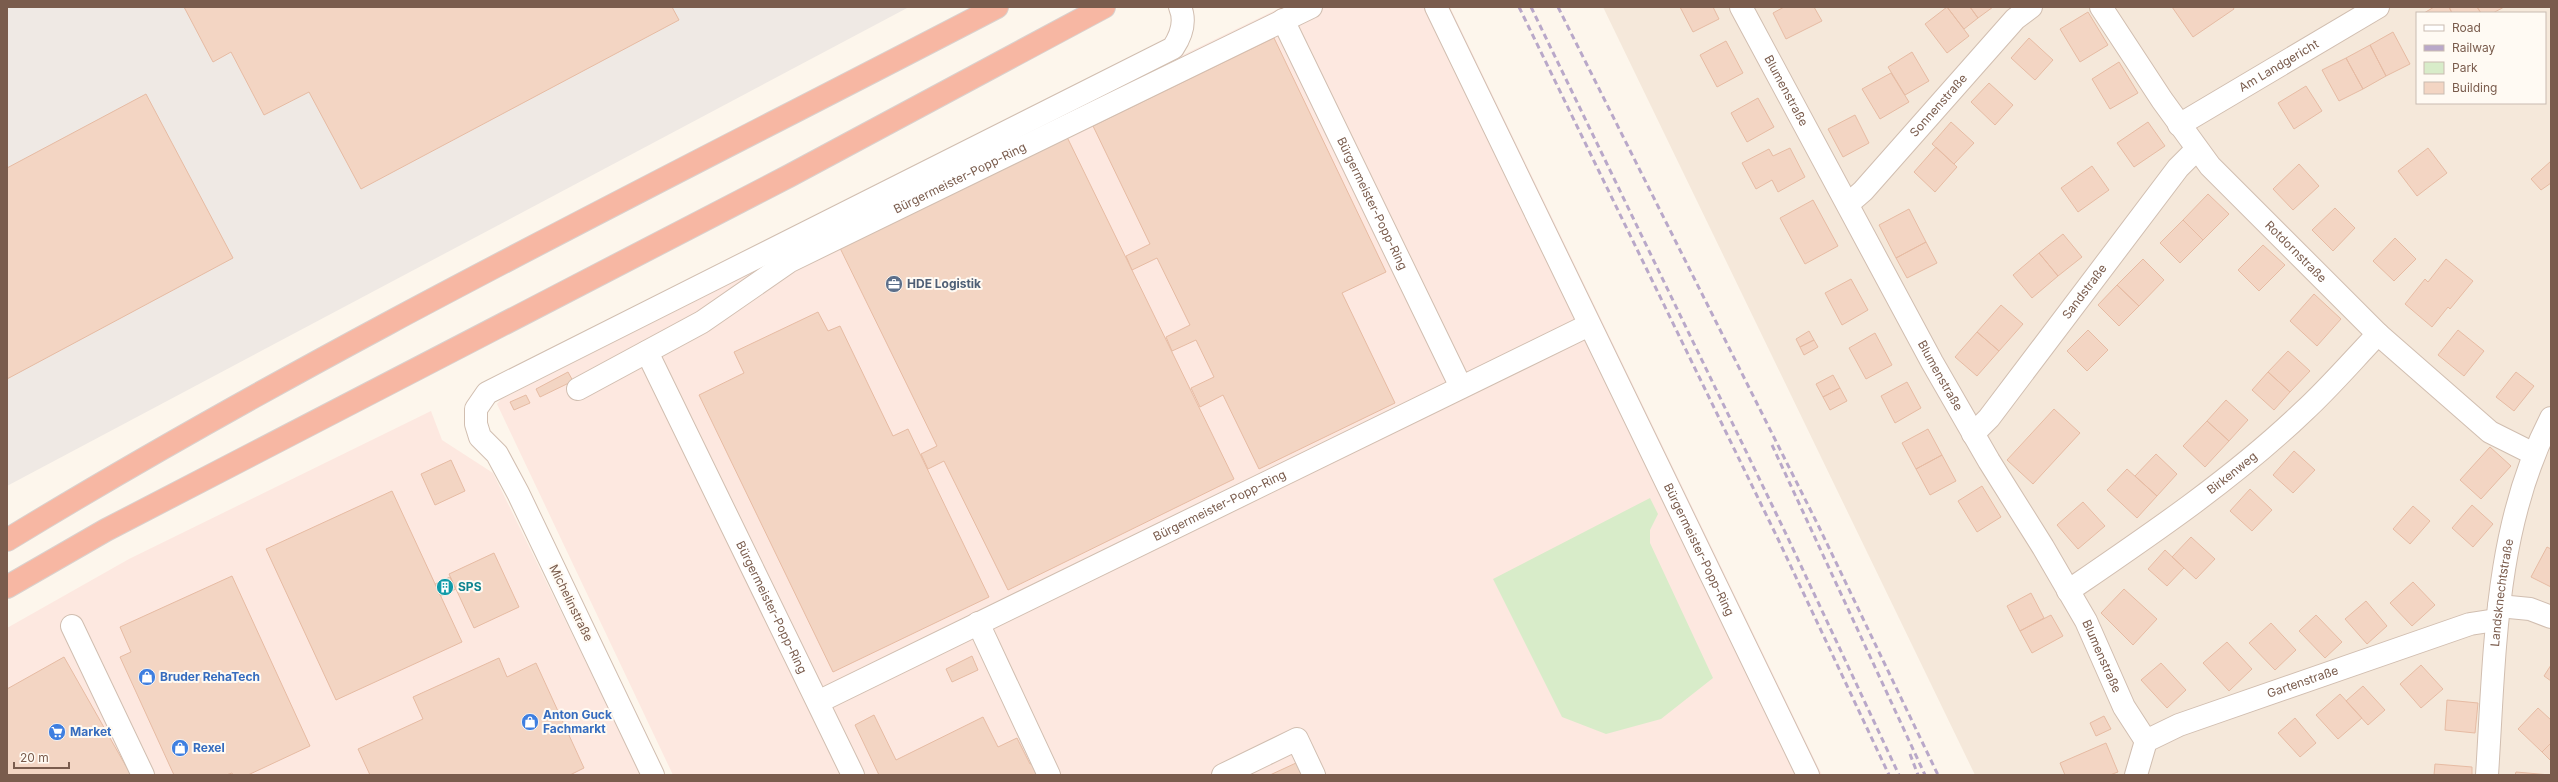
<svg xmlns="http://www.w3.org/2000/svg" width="2558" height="782" font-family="Inter,sans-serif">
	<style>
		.residential { fill: #f5e8da; fill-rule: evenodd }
		.commercial { fill: #fde8e0 }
		.industrial { fill: #efe9e4 }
		.green { fill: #d8ecc9 }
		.building { fill: #f3d5c3; stroke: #e6bba3 }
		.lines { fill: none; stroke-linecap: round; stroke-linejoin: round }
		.minor-casing { stroke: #d1beb0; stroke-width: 24 }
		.highway-casing { stroke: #dad1cd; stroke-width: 24 }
		.minor { stroke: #fff; stroke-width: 22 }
		.highway { stroke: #f7b7a3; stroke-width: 22 }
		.rail { stroke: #b9a8c9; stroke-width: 3; stroke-dasharray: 6 4; stroke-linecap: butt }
		.labels { text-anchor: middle; stroke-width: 4; stroke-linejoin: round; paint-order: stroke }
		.street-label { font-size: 12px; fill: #7a5c4d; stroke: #fffaf3 }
		.service-label { font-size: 12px; font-weight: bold; fill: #4e5e75; stroke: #fffaf3; text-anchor: start }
		.culture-label { font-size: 12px; font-weight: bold; fill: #0d838f; stroke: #fffaf3; text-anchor: start }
		.shop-label { font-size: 12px; font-weight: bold; fill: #366cbe; stroke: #fffaf3; text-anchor: start }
	</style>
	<rect width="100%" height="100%" fill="#fdf6ec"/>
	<path class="residential" d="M1603 7H2551V775H1975ZM2417 13H2545V103H2417Z"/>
	<path class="commercial" d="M1282 7H1450L1822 775H673L497 404 501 399 608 345 784 248Z
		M431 411 442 440 493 473 641 775H7V628L129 559Z"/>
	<path class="industrial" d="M7 7H909L7 486Z"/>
	<path class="green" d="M1650 498 1658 514 1650 530V543L1713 678 1661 719 1606 734 1562 717 1493 579Z"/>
	<path class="building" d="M184 7H672L679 20 361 189 309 92 264 115 231 52 213 62Z
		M1680 7H1713L1719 19 1693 32Z
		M1784 7H1814L1822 21 1786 39 1773 13Z
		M1947 7 1969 36 1947 53 1925 24Z
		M1947 7H1970L1978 18 1964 29Z
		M1970 7H1993L1978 18Z
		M2172 7H2233L2234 9 2193 37Z
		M2434 7H2449L2452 13H2424Z
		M2449 7H2477L2481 13H2452Z
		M2477 7H2504L2493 13H2481Z
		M2088 12 2108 45 2080 62 2060 29Z
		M2393 32 2410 64 2386 76 2370 45Z
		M1274 38 1386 272 1342 293 1395 403 1259 469 1223 395 1200 407 1191 388 1214 377 1196 340 1172 351 1166 337 1190 325 1157 258 1132 270 1126 256 1150 244 1093 126Z
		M2029 38 2053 60 2035 80 2011 58Z
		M1726 41 1743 73 1717 87 1700 55Z
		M2370 45 2386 76 2363 89 2346 58Z
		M1912 52 1929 81 1905 95 1888 67Z
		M2346 58 2363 89 2339 101 2322 70Z
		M2119 62 2138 93 2110 109 2092 79Z
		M1891 73 1909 102 1880 119 1862 89Z
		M1989 83 2013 105 1995 125 1971 102Z
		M2306 86 2322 111 2294 129 2278 103Z
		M146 94 233 258 7 379V168Z
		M1758 98 1774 127 1747 142 1731 113Z
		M1855 115 1869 143 1843 157 1828 129Z
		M1951 122 1974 143 1954 164 1932 144Z
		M2148 122 2165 146 2134 167 2117 143Z
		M1067 137 1234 479 1008 590 944 461 928 469 921 454 937 446 840 248Z
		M1936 147 1957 167 1935 192 1914 172Z
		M1790 148 1805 177 1778 192 1772 180 1756 189 1742 163 1769 149 1773 156Z
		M2428 148 2447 173 2417 196 2398 171Z
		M2551 161V183L2541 190 2531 179Z
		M2299 164 2319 186 2293 210 2273 189Z
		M2092 166 2109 190 2078 212 2061 188Z
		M2208 194 2229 214 2203 240 2183 220Z
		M1813 200 1838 246 1805 264 1780 218Z
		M2335 208 2355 228 2333 251 2312 230Z
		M1909 209 1926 242 1896 258 1879 225Z
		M2183 220 2203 240 2180 263 2160 243Z
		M2063 234 2082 257 2058 276 2039 253Z
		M2395 238 2416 259 2394 281 2373 261Z
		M1926 242 1937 263 1907 278 1896 258Z
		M2263 245 2285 265 2259 291 2238 270Z
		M2039 253 2058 276 2032 298 2013 275Z
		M2143 259 2164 280 2139 306 2117 285Z
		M2446 259 2473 281 2450 309 2448 307 2432 327 2405 304 2425 279 2428 282Z
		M1851 279 1868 310 1842 325 1825 293Z
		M2117 285 2139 306 2119 326 2098 305Z
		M2314 294 2341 319 2317 346 2290 321Z
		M2001 305 2023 324 1999 351 1977 332Z
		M818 312 828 331 840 326 893 436 908 429 989 597 833 672 699 395 744 373 734 352Z
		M2088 330 2108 350 2087 371 2067 351Z
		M2458 330 2484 351 2464 376 2438 355Z
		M1809 331 1814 340 1800 347 1796 339Z
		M1977 332 1999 351 1977 376 1955 357Z
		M1875 333 1892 365 1866 379 1849 348Z
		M1814 340 1818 347 1804 355 1800 347Z
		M2288 351 2310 371 2290 392 2268 372Z
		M568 372 573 381 540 397 536 389Z
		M2268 372 2290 392 2274 410 2252 390Z
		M2516 372 2534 386 2514 411 2496 397Z
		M1833 375 1840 388 1823 397 1816 384Z
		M1907 382 1921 408 1895 423 1881 396Z
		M1840 388 1847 401 1830 410 1823 397Z
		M526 395 530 403 514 410 510 402Z
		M2226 400 2248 420 2229 441 2207 421Z
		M2054 409 2080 433 2033 484 2007 460Z
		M2207 421 2229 441 2205 467 2183 446Z
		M1928 429 1942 455 1916 469 1902 443Z
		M2490 447 2511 466 2481 499 2460 480Z
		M2294 451 2315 470 2293 493 2273 475Z
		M2156 454 2177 474 2157 496 2135 476Z
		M1942 455 1956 481 1930 495 1916 469Z
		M451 460 465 491 435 505 421 474Z
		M2127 469 2157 496 2137 518 2107 490Z
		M1982 486 2001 517 1977 532 1958 501Z
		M2250 489 2272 510 2252 531 2230 511Z
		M392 491 462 642 336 700 266 549Z
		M2083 502 2105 526 2078 549 2057 525Z
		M2472 505 2493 524 2473 547 2452 528Z
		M2413 506 2430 521 2410 544 2393 529Z
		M2191 537 2215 559 2196 579 2172 557Z
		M2547 547 2551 549V587L2531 577Z
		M2165 550 2184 568 2167 586 2148 569Z
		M494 553 519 607 474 628 449 574Z
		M232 576 310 746 248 775H233L232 773 226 775H174L120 657 131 652 120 627Z
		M450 577 456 589 441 596 435 584Z
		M2413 582 2435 605 2412 626 2390 603Z
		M2124 589 2157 619 2133 645 2101 613Z
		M2031 593 2044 618 2020 631 2007 606Z
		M2366 601 2387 626 2367 644 2345 619Z
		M2051 615 2063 636 2032 653 2020 631Z
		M2316 615 2342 642 2325 658 2299 631Z
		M2271 623 2296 650 2275 670 2249 643Z
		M2227 642 2252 669 2229 691 2203 663Z
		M972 656 978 670 952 682 946 669Z
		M64 657 131 775H7V689Z
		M499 658 507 677 536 663 584 768 570 775H370L358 749 423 719 413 697Z
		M2161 663 2186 690 2167 708 2141 680Z
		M2421 665 2443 689 2421 708 2400 684Z
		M2551 665V681L2544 676Z
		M2363 686 2385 710 2368 725 2346 701Z
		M2340 694 2362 718 2338 739 2316 715Z
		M2447 700 2478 703 2475 733 2445 730Z
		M2538 708 2551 720V743L2542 752 2518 729Z
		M874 715 896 760 983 717 998 747 1017 738 1030 764 1035 762 1042 775H879L855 725Z
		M2104 716 2111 729 2096 736 2090 723Z
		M2295 718 2316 743 2300 757 2278 733Z
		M2106 743 2118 772 2110 775H2065L2060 763Z
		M2551 743V761L2542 752Z
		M1296 763 1302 775H1270Z
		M2435 764 2472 767V775H2434Z
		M2516 772 2550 775H2515Z"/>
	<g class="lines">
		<defs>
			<g id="minor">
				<path id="s1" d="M1436 7 1808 775"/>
				<path id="s2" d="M1741 7 1932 362 1989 461 2043 547 2086 621 2124 707 2146 741"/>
				<path id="s3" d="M2101 7 2162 100 2210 166 2378 334 2490 432 2534 454"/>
				<path id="s4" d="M1283 20 1461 387"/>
				<path id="s5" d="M2179 125 2378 7"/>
				<path id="s6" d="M1848 204 1863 191 2015 19 2031 7"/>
				<path id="s7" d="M647 352 853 775"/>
				<path id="s8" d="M578 389 702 322 790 261 1311 7"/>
				<path id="s9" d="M1973 434 1989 418 2178 168 2196 150"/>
				<path id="s10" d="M2068 591C2150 535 2233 479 2304 411 2330 387 2353 360 2378 334"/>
				<path d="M2499 606 2530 609 2551 617"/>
				<path d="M978 623 1049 775"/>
				<path d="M72 626 143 775"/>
				<path id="s11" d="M818 702 1589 325"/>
				<path d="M653 775 518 493 497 454 480 437 476 424V409L487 393 1173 48C1181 36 1186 21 1180 7"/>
				<path d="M1223 775 1297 739 1314 775"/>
				<path id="s12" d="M2136 775 2146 741 2179 725 2470 624 2496 620"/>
				<path id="s13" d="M2487 775C2495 654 2494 528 2551 418"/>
			</g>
			<path id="highway" d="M7 540C327 345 665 180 997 7
				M7 587 106 530 789 176 1104 7"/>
		</defs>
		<use href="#minor" class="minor-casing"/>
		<use href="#highway" class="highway-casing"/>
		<use href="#minor" class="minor"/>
		<use href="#highway" class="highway"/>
		<path class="rail" d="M1519 7 1778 539 1889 775
			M1531 7 1787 536 1899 775
			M1558 7 1819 527 1938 775
			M1772 445 1925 775
			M1910 754 1918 775"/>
	</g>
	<defs>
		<symbol id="office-disc" viewBox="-11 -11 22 22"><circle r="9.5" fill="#5c6f8a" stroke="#fffaf3"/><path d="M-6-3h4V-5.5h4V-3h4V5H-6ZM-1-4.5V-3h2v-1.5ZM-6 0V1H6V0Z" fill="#fff"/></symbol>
		<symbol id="building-disc" viewBox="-11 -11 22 22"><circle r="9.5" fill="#0f9aa8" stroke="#fffaf3"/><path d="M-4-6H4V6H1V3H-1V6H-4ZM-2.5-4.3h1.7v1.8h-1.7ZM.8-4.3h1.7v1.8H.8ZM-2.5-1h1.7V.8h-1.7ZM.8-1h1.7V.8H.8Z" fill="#fff"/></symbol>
		<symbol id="shop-disc" viewBox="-11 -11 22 22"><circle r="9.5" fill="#3f7fe0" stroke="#fffaf3"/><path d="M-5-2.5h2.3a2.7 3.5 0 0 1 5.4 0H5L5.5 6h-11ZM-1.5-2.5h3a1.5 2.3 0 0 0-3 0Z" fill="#fff"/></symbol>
		<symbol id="supermarket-disc" viewBox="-11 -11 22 22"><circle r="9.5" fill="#3f7fe0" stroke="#fffaf3"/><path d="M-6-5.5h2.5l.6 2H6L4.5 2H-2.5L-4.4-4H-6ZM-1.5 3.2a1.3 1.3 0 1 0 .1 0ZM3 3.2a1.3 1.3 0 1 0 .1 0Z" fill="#fff"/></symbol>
	</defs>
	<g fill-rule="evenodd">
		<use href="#office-disc" x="884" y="274" width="20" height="20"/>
		<use href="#building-disc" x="435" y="577" width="20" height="20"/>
		<use href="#shop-disc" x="137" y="667" width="20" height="20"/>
		<use href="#shop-disc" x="520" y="712" width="20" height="20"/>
		<use href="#supermarket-disc" x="47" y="722" width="20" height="20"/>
		<use href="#shop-disc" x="170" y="738" width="20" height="20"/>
	</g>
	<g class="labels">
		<g class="street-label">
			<text dy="4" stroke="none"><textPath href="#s5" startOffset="116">Am Landgericht</textPath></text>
			<text dy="4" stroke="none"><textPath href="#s2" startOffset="95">Blumenstraße</textPath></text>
			<text dy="4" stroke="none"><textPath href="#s6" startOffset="134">Sonnenstraße</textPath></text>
			<text dy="4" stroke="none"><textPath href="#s8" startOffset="437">Bürgermeister-Popp-Ring</textPath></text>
			<text dy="4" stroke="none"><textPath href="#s4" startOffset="204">Bürgermeister-Popp-Ring</textPath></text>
			<text dy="4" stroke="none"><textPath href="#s3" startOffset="314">Rotdornstraße</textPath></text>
			<text dy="4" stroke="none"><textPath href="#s9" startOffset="181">Sandstraße</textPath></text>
			<text dy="4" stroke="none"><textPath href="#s2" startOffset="419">Blumenstraße</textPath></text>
			<text dy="4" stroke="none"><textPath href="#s10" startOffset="202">Birkenweg</textPath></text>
			<text dy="4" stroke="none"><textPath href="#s11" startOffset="447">Bürgermeister-Popp-Ring</textPath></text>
			<text dy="4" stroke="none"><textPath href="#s1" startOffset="603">Bürgermeister-Popp-Ring</textPath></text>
			<text dy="4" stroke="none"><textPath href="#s13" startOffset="183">Landsknechtstraße</textPath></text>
			<text transform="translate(571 603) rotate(64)" y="4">Michelinstraße</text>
			<text dy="4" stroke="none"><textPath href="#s7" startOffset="284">Bürgermeister-Popp-Ring</textPath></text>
			<text dy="4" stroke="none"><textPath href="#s2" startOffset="743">Blumenstraße</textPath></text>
			<text dy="4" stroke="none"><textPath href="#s12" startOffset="203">Gartenstraße</textPath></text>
		</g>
		<g class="service-label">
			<text x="907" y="288">HDE Logistik</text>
		</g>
		<g class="culture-label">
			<text x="458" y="591">SPS</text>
		</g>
		<g class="shop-label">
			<text x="160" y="681">Bruder RehaTech</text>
			<text x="543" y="719">Anton Guck<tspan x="543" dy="14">Fachmarkt</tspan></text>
			<text x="70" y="736">Market</text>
			<text x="193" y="752">Rexel</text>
		</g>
	</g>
	<rect width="2558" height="782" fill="none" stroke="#7a5c4d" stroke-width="16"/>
	<rect x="2416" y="12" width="130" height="92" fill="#fffaf3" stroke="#cabbb1"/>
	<rect x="2424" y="25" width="20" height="6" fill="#ffffff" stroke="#cabbb1"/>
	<text x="2452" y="32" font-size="12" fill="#7a5c4d">Road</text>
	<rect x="2424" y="45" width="20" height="6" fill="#b9a8c9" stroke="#cabbb1"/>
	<text x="2452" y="52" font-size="12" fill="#7a5c4d">Railway</text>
	<rect x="2424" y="62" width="20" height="12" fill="#d8ecc9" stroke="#cabbb1"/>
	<text x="2452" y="72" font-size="12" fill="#7a5c4d">Park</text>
	<rect x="2424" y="82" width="20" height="12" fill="#f3d5c3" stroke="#cabbb1"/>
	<text x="2452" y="92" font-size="12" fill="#7a5c4d">Building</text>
	<path d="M14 762v6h55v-6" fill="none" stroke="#7a5c4d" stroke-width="2"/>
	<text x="20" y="762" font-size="12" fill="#7a5c4d" stroke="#fffaf3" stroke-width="3" paint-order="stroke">20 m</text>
</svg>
